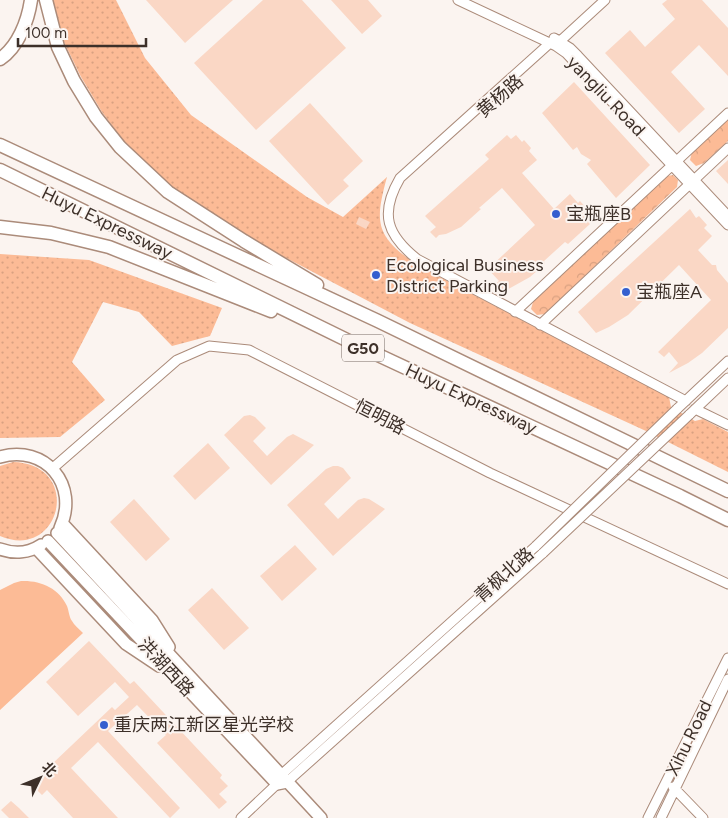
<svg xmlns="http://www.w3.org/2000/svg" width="728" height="818" font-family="Figtree,'Noto Sans SC',sans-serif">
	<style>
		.grass { fill: url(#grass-dots) }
		.forest { fill: url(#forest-crowns) }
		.garden { fill: #fcbb96 }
		.building { fill: #fad7c5 }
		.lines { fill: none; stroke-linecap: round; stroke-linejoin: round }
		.minor-casing { stroke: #ab8b7a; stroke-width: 11 }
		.major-casing { stroke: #ab8b7a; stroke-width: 14 }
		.highway-casing { stroke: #ab8b7a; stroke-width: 15 }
		.minor { stroke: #fff; stroke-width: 9 }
		.major { stroke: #fff; stroke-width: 11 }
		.highway { stroke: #fff; stroke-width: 12 }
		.minor-bridge-casing { stroke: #ab8b7a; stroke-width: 11; stroke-linecap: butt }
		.minor-bridge { stroke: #fff; stroke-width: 9 }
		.poi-dot { fill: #345fcf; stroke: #fbf4f0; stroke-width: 2 }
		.labels { text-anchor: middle; stroke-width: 4; stroke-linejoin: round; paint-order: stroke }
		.shield { fill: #fbf4f0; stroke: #766b65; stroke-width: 1 }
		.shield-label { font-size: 16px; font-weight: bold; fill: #3d3029 }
		.street-label { font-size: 18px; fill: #3d3029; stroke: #fbf4f0 }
		.poi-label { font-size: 18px; fill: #3d3029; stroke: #fbf4f0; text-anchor: start }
	</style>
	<defs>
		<pattern id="grass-dots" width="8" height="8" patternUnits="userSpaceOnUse" patternTransform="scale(1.25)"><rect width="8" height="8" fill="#fcbb96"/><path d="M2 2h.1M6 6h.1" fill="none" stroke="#d9a181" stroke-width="1.8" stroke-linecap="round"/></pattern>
		<pattern id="forest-crowns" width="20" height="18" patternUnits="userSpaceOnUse" patternTransform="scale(1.25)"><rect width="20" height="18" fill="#fcbb96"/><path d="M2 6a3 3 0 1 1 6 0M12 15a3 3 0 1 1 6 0" fill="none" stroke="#d9a181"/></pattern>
	</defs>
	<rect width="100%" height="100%" fill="#fbf4f0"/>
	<path class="grass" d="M53 0H116L145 58 191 115 307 197 343 217 387 177C374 224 376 236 417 265L669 397 671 407 695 421 703 419 728 432V472L646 431 410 323 271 250 173 188 126 144 102 112 81 77 63 40Z
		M0 254 89 260 222 308 210 336 172 346 139 312 103 302 72 362 105 400 60 437 0 438Z
		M13 462C84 464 61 562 0 536V466Z"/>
	<path class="forest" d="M728 118V141L704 163 696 166 690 160 692 152Z
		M673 175 678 180 677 187 545 314 537 315 531 309 533 302 667 176Z
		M80 581 131 636 128 638 78 583Z"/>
	<path class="garden" d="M21 581C40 580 59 588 67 606 69 611 69 617 72 621 74 625 79 629 83 633L0 710V590L14 583Z"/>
	<path class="building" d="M146 0H233L185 43Z
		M263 0H302L346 48 256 130 194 63Z
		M331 0H368L382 16 362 34Z
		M667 0H702L728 28V76L699 45 671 72 705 109 679 133 605 53 630 30 645 47 675 19 662 4Z
		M574 82 650 165 616 198 587 164 591 160 581 154 577 147 573 150 542 113Z
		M310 103 363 161 343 180 349 186 328 205 269 141Z
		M507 135 511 139 516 135 522 142 524 140 531 148 529 151 537 160 522 173 554 209 570 194 578 203 580 201 588 210 586 212 592 219 589 223 590 224 568 244 565 242 544 261 545 264 530 277 505 291 500 290 495 284 499 281 488 269 535 225 502 188 479 208 481 209 461 227 446 234 439 235 436 238 430 232 436 227 425 216 489 159 485 155Z
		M728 160V184L716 171Z
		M690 209 696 218 699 216 707 225 704 228 712 236 698 250 712 265H716L717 270 728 283V328L702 353 688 363 669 373 678 363 669 352 664 357 658 352 711 300 679 265 628 315 609 327 596 333 578 312Z
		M359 217 370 222 366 229 356 224Z
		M250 415 255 417 266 428 253 441 267 456 287 437 293 434 314 445 271 485 224 435 244 416Z
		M208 443 230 468 195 500 173 476Z
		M333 466H338L343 468 351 478 324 504 338 519 358 500 364 498 369 499 385 509 333 556 287 505 326 469Z
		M134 499 170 539 146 561 110 522Z
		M295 545 317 569 282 601 260 576Z
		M212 588 249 628 224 650 188 610Z
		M89 641 130 684 134 681 222 775 220 778 228 786 219 794 227 802 219 809 157 743 166 735 137 705 108 731 180 808 170 818 98 742 71 768 118 818H73L47 790 42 795 31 784 112 707 115 710 129 697 115 682 78 716 46 682Z
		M11 801 19 808 29 818H9L1 810Z"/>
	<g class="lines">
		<defs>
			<path id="minor" d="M458 0 556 46 566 53 728 225
				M554 38 570 48 578 56 728 216
				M559 40 550 43 400 178C379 214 387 235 417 259L686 401
				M557 44 605 0
				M515 312 728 113
				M540 325 728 148
				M677 409 728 361
				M695 409 728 425
				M689 415 728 378
				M53 468 177 360 209 346 249 350 490 473 728 584
				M287 782 543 553
				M673 787 703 818
				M241 818 277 784 281 775 536 546
				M648 818 728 658
				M661 818 728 679"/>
			<path id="major" d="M0 457C45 444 80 485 60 528
				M62 523 152 620 169 647
				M57 533 321 818
				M48 541 277 784 287 782
				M36 548 126 644 159 666
				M0 549C14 554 29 553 41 545"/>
			<path id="highway" d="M46 0 58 47 74 81 96 117 120 147 168 192 244 241 317 285
				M0 59C18 47 28 21 31 0
				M0 145 378 321 728 491
				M0 170 361 347 680 496 728 520
				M0 227 51 233 109 247 271 311"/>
		</defs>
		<use href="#minor" class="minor-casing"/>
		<use href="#major" class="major-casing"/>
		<use href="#highway" class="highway-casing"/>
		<use href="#minor" class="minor"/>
		<use href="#major" class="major"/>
		<use href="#highway" class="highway"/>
		<defs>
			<path id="minor-bridge" d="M536 546 677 409
				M543 553 689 415"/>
		</defs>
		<use href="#minor-bridge" class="minor-bridge-casing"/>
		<use href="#minor-bridge" class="minor-bridge"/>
	</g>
	<g class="poi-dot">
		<circle cx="556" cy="214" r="5"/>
		<circle cx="376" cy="275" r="5"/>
		<circle cx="626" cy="292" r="5"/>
		<circle cx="104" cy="725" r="5"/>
	</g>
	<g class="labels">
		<rect class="shield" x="342" y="334.5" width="42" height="27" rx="4"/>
		<g class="shield-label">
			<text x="363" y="354">G50</text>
		</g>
		<g class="street-label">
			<text transform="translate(500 96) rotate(-41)" y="6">黄杨路</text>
			<text transform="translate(606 96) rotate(46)" y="6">yangliu Road</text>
			<text transform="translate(107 223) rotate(26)" y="6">Huyu Expressway</text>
			<text transform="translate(471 399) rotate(25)" y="6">Huyu Expressway</text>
			<text transform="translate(380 417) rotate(27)" y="6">恒明路</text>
			<text transform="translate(504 575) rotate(-42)" y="6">青枫北路</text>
			<text transform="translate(166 667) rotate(47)" y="6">洪湖西路</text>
			<text transform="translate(689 738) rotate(-64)" y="6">Xihu Road</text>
		</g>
		<g class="poi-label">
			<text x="566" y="220">宝瓶座B</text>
			<text x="386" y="271">Ecological Business<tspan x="386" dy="21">District Parking</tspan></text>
			<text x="636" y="298">宝瓶座A</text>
			<text x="114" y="731">重庆两江新区星光学校</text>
		</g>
	</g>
	<g transform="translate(40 778) rotate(47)" stroke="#fbf4f0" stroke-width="4" paint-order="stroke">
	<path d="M0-4L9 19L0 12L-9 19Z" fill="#3d3029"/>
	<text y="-8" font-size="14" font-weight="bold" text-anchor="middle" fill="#3d3029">北</text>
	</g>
	<path d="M18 38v8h128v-8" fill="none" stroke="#3d3029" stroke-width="2.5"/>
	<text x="25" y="38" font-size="15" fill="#3d3029" stroke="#fbf4f0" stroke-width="4" paint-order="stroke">100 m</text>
</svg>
